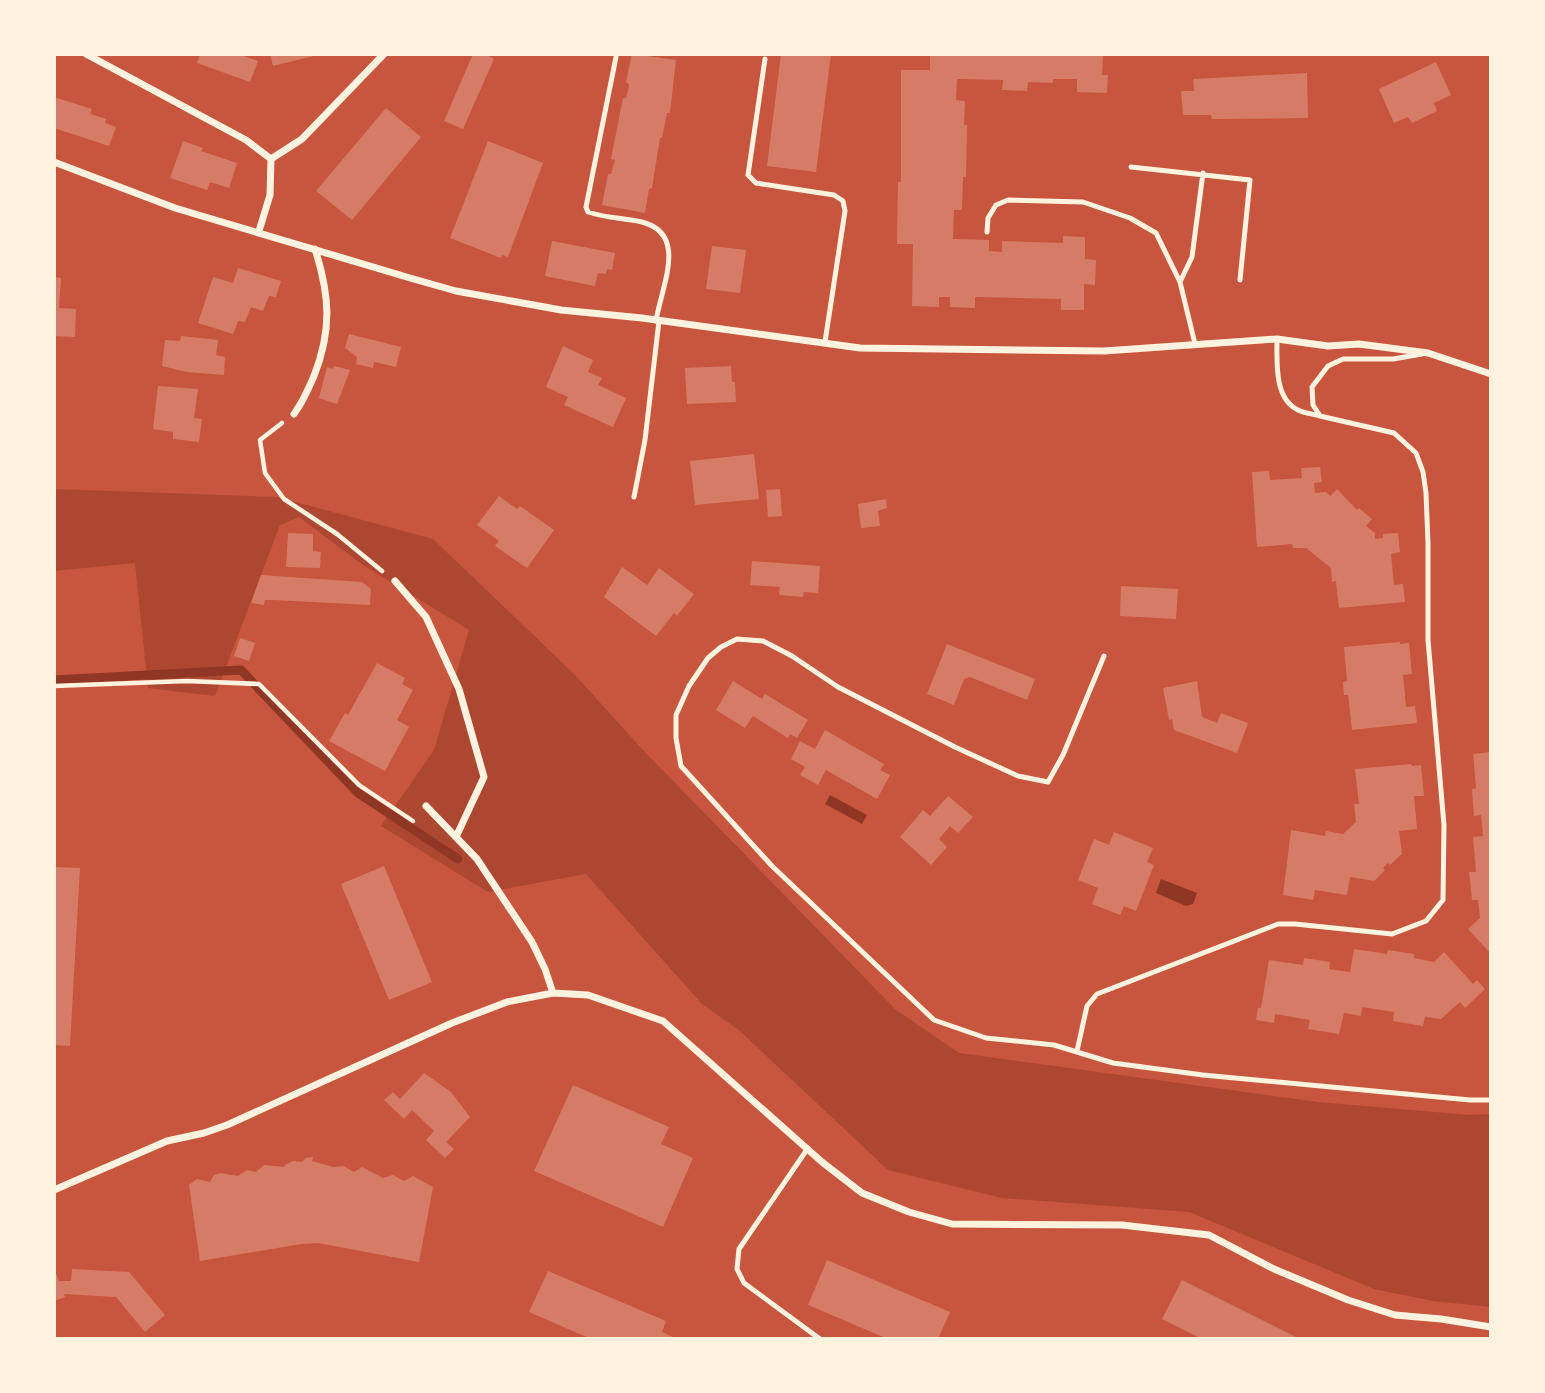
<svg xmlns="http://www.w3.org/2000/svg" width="1545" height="1393" font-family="'Exo 2',sans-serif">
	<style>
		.green { fill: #ae4732 }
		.water { fill: #8f3625 }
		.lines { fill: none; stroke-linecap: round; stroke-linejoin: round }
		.stream { stroke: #8f3625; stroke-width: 9 }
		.building { fill: #d67c66 }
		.path { stroke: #fff3e0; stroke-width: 4.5 }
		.service { stroke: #fff3e0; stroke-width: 5 }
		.minor { stroke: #fff3e0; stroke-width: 7 }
	</style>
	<rect width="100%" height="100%" fill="#c8553d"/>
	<path class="green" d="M54 489 277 497 433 539 574 674 643 750 895 1009 959 1053 1318 1102 1470 1115 1491 1114V1307L1433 1301 1374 1289 1189 1212 1002 1198 888 1170 740 1031 702 1004 586 874 488 892 381 826 434 750 469 630 363 565 299 517 280 525 215 696 148 688 135 563 54 571Z"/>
	<path class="water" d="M830 795 867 815 862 824 825 804Z
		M1161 879 1197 893 1193 904 1186 906 1156 893Z"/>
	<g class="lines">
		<path class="stream" d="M54 680 241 670 358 793 458 859"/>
	</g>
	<path class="building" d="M200 54H238L258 61 250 82 197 63Z
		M270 54H317L318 55 273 66Z
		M473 54H485L494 59 463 129 444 121Z
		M632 54 676 60 670 113H667L662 138H660L652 188 649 189 645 213 602 205 608 174H611L615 160 611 159 623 98H626L628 91 629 84 626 82Z
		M781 54H831L816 172 767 166Z
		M930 54H1103L1102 75H1108L1107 93 1077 92V79H1053V83L1028 82 1027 91 1002 90 1003 80 957 79 956 100 965 101 964 125H967L966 177H963L962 210H954L953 239 989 240V251L1002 252V241L1063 243V236L1085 237V259L1096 260 1095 285 1084 284V310H1061V299L975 297V308L950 307V297H939V307L912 306 913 244H897L898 182H901V70H930Z
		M1436 62 1451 95 1434 103 1437 111 1412 123 1408 117 1394 123 1379 89Z
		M1307 73 1308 118 1212 119 1211 115H1183L1181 91H1194L1193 79Z
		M54 97 92 109 90 114 106 119 105 123 116 127 109 146 54 128Z
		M386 108 421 137 352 220 316 191Z
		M183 141 203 148 201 151 237 163 229 188 210 182 207 190 170 178Z
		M488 141 543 163 508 257 502 255 501 258 450 238Z
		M552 241 615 253 612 270 607 269 606 274 598 273 595 286 545 276Z
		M712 246 746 250 740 293 706 289Z
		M238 268 281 281 276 297 269 296 263 311 251 307 245 322 238 321 233 334 198 323 213 277 233 283Z
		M54 277 61 278 59 308 76 309 75 337 54 336Z
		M349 334 401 347 396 367 374 362 373 368 356 364 357 357 345 348Z
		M181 336 218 340 216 355 225 357 224 375 187 372 162 366 165 340 180 341Z
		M563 346 593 360 588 372 602 378 598 385 626 398 613 427 564 405 568 397 546 387Z
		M334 366 350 370 337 404 319 398 327 367 333 369Z
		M731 366 732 382H735L736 402 687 404 685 368Z
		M158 386 198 389 194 418 202 419 199 442 173 439V432L153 429Z
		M754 454 759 499 695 505 690 461Z
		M1320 467 1322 482 1314 483 1315 493 1326 492 1330 496 1337 489 1357 510 1359 508 1372 519 1366 526 1375 533V539L1383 538V534L1398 533 1400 552 1391 554 1394 585 1403 584 1405 602 1339 608 1336 581 1332 582 1331 568 1306 548H1293L1292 544 1257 547 1252 472 1269 471 1270 480 1302 478 1301 468Z
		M780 489 782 516 768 517 766 490Z
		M499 496 517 509 520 506 554 530 527 568 495 546 499 541 477 525Z
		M886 499 887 508 878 511 880 526 861 528 858 504Z
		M288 533 313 534V551L321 552 320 568 286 567Z
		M752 561 820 566 818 593 804 592 803 597 779 595 780 587 750 585Z
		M622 567 647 585 659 568 694 594 677 616 674 613 656 636 604 597Z
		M261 575 362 582 371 589 370 605 274 600H265L264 605 251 603Z
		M1121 586 1178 589 1176 619 1120 616Z
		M240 638 255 643 249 661 234 656Z
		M1400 642V644L1409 643 1412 674 1403 675 1406 707 1415 706 1417 723 1352 730 1348 695H1344L1343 682 1347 681 1344 647Z
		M947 644 1035 679 1027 700 970 677 964 679 954 705 927 694Z
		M377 663 405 678 402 684 413 690 397 720 409 727 385 771 329 741 345 713 348 715Z
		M733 681 762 699 765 694 808 720 797 738 790 734 788 738 753 716 745 728 716 710Z
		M1197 681 1202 717 1217 723 1221 713 1248 723 1237 753 1174 730 1172 719 1169 720 1163 688Z
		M825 730 884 764 880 770 890 775 877 799 826 770 818 785 800 775 805 767 791 759 800 741 815 749Z
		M1491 752V954L1468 929 1480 918 1478 900H1472L1469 872H1476L1473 837 1483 836 1481 815 1474 816 1472 789 1476 788 1473 754Z
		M1411 764 1412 766 1421 765 1424 796H1414L1417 829 1399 831 1402 854 1390 865 1388 863 1383 868 1385 870 1374 881 1350 877 1347 895 1315 890 1313 900 1283 895 1291 830 1325 836 1326 831 1343 834 1356 822 1354 804H1359L1355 769Z
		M948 796 973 817 958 833 950 826 939 839 947 847 931 865 900 837 923 810 930 816Z
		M1114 832 1153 848 1147 862 1154 865 1136 911 1124 906 1120 915 1092 904 1098 888 1078 880 1094 839 1109 845Z
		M384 866 432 982 389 1000 341 884Z
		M54 867 80 868 70 1046 54 1045Z
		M1354 949 1387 954 1388 950 1414 954V958L1434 962 1444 952 1473 984 1477 980 1485 989 1465 1008 1460 1002 1441 1019 1425 1017 1423 1026 1393 1021 1394 1012 1362 1007 1361 1016 1344 1013 1339 1034 1308 1029 1310 1020 1275 1014 1274 1023 1256 1020 1258 1008H1261L1269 960 1303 965 1304 958 1330 962 1329 969 1350 972Z
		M424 1073 451 1092 470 1117 446 1142 454 1149 445 1158 426 1140 434 1131 412 1110 404 1119 384 1100 393 1092 400 1099Z
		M573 1085 669 1127 661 1144 693 1158 663 1227 534 1171Z
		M313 1157 312 1161 333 1167 343 1166 354 1172 362 1167 383 1178 393 1175 404 1181 413 1176 433 1187 419 1262 318 1243 301 1244 200 1261 189 1185 197 1179 210 1182 214 1175 220 1173 238 1176 247 1170 256 1172 264 1165 284 1167 285 1165 293 1161 302 1162 306 1158Z
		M827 1260 950 1312 938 1339H888L808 1305Z
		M54 1268 59 1281H71L72 1269 129 1272 165 1315 145 1332 116 1297 64 1294 65 1297 54 1301Z
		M548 1271 666 1321 662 1332 677 1339H591L529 1312Z
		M1182 1280 1300 1339H1202L1162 1319Z"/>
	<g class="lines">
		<path class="path" d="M282 423 260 440 265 473 284 499 337 534 382 571
			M54 686 187 681 259 684 359 785 413 821"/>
		<path class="service" d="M616 57 586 207 588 212C606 218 623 218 642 222 689 234 661 287 656 321
			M765 59 748 175 756 183 834 195 843 201 845 211 825 342
			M1131 167 1250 180 1240 280
			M987 232 988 218 996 205 1008 200 1083 202 1130 218 1156 233 1180 282 1195 344
			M1180 282 1192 257 1203 173
			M1277 339C1277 362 1274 399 1298 410 1304 413 1313 414 1320 416
			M634 497 645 440 659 321
			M1104 656 1063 755 1048 782 1018 776 955 747 838 687 792 656 763 641 737 639 721 647 708 658 689 686 676 715V738L681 766 772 866 934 1020 986 1038 1054 1045 1113 1063 1203 1075 1470 1100H1491
			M1077 1051 1087 1006 1097 994 1278 924H1295L1392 934 1426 921 1443 900 1444 825 1428 640V543L1426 493 1423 472 1416 453 1394 433 1320 416 1313 405 1312 387 1328 366 1343 359H1393L1422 354
			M808 1148 739 1249 737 1269 744 1283 820 1339"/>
		<path class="minor" d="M86 54 246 140 271 159
			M271 159 302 139 384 54
			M54 162 175 208 410 278 456 291 561 310 642 318 860 348 1104 351 1277 339 1328 346 1359 344 1428 353 1491 374
			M259 231 270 195 271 159
			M294 414C303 402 308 390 314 376 332 330 330 296 315 249
			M395 581 426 617 459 689 484 777 456 837
			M426 806 477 859 532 942 545 969 553 993
			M54 1190 167 1141 204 1133 227 1125 452 1023 507 1002 553 993 588 995 663 1021 822 1162 862 1193 909 1212 952 1224 1122 1225 1209 1235 1274 1269 1348 1300 1395 1315 1441 1319 1491 1327"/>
	</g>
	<rect width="1545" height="1393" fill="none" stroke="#fff3e0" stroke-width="112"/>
</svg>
